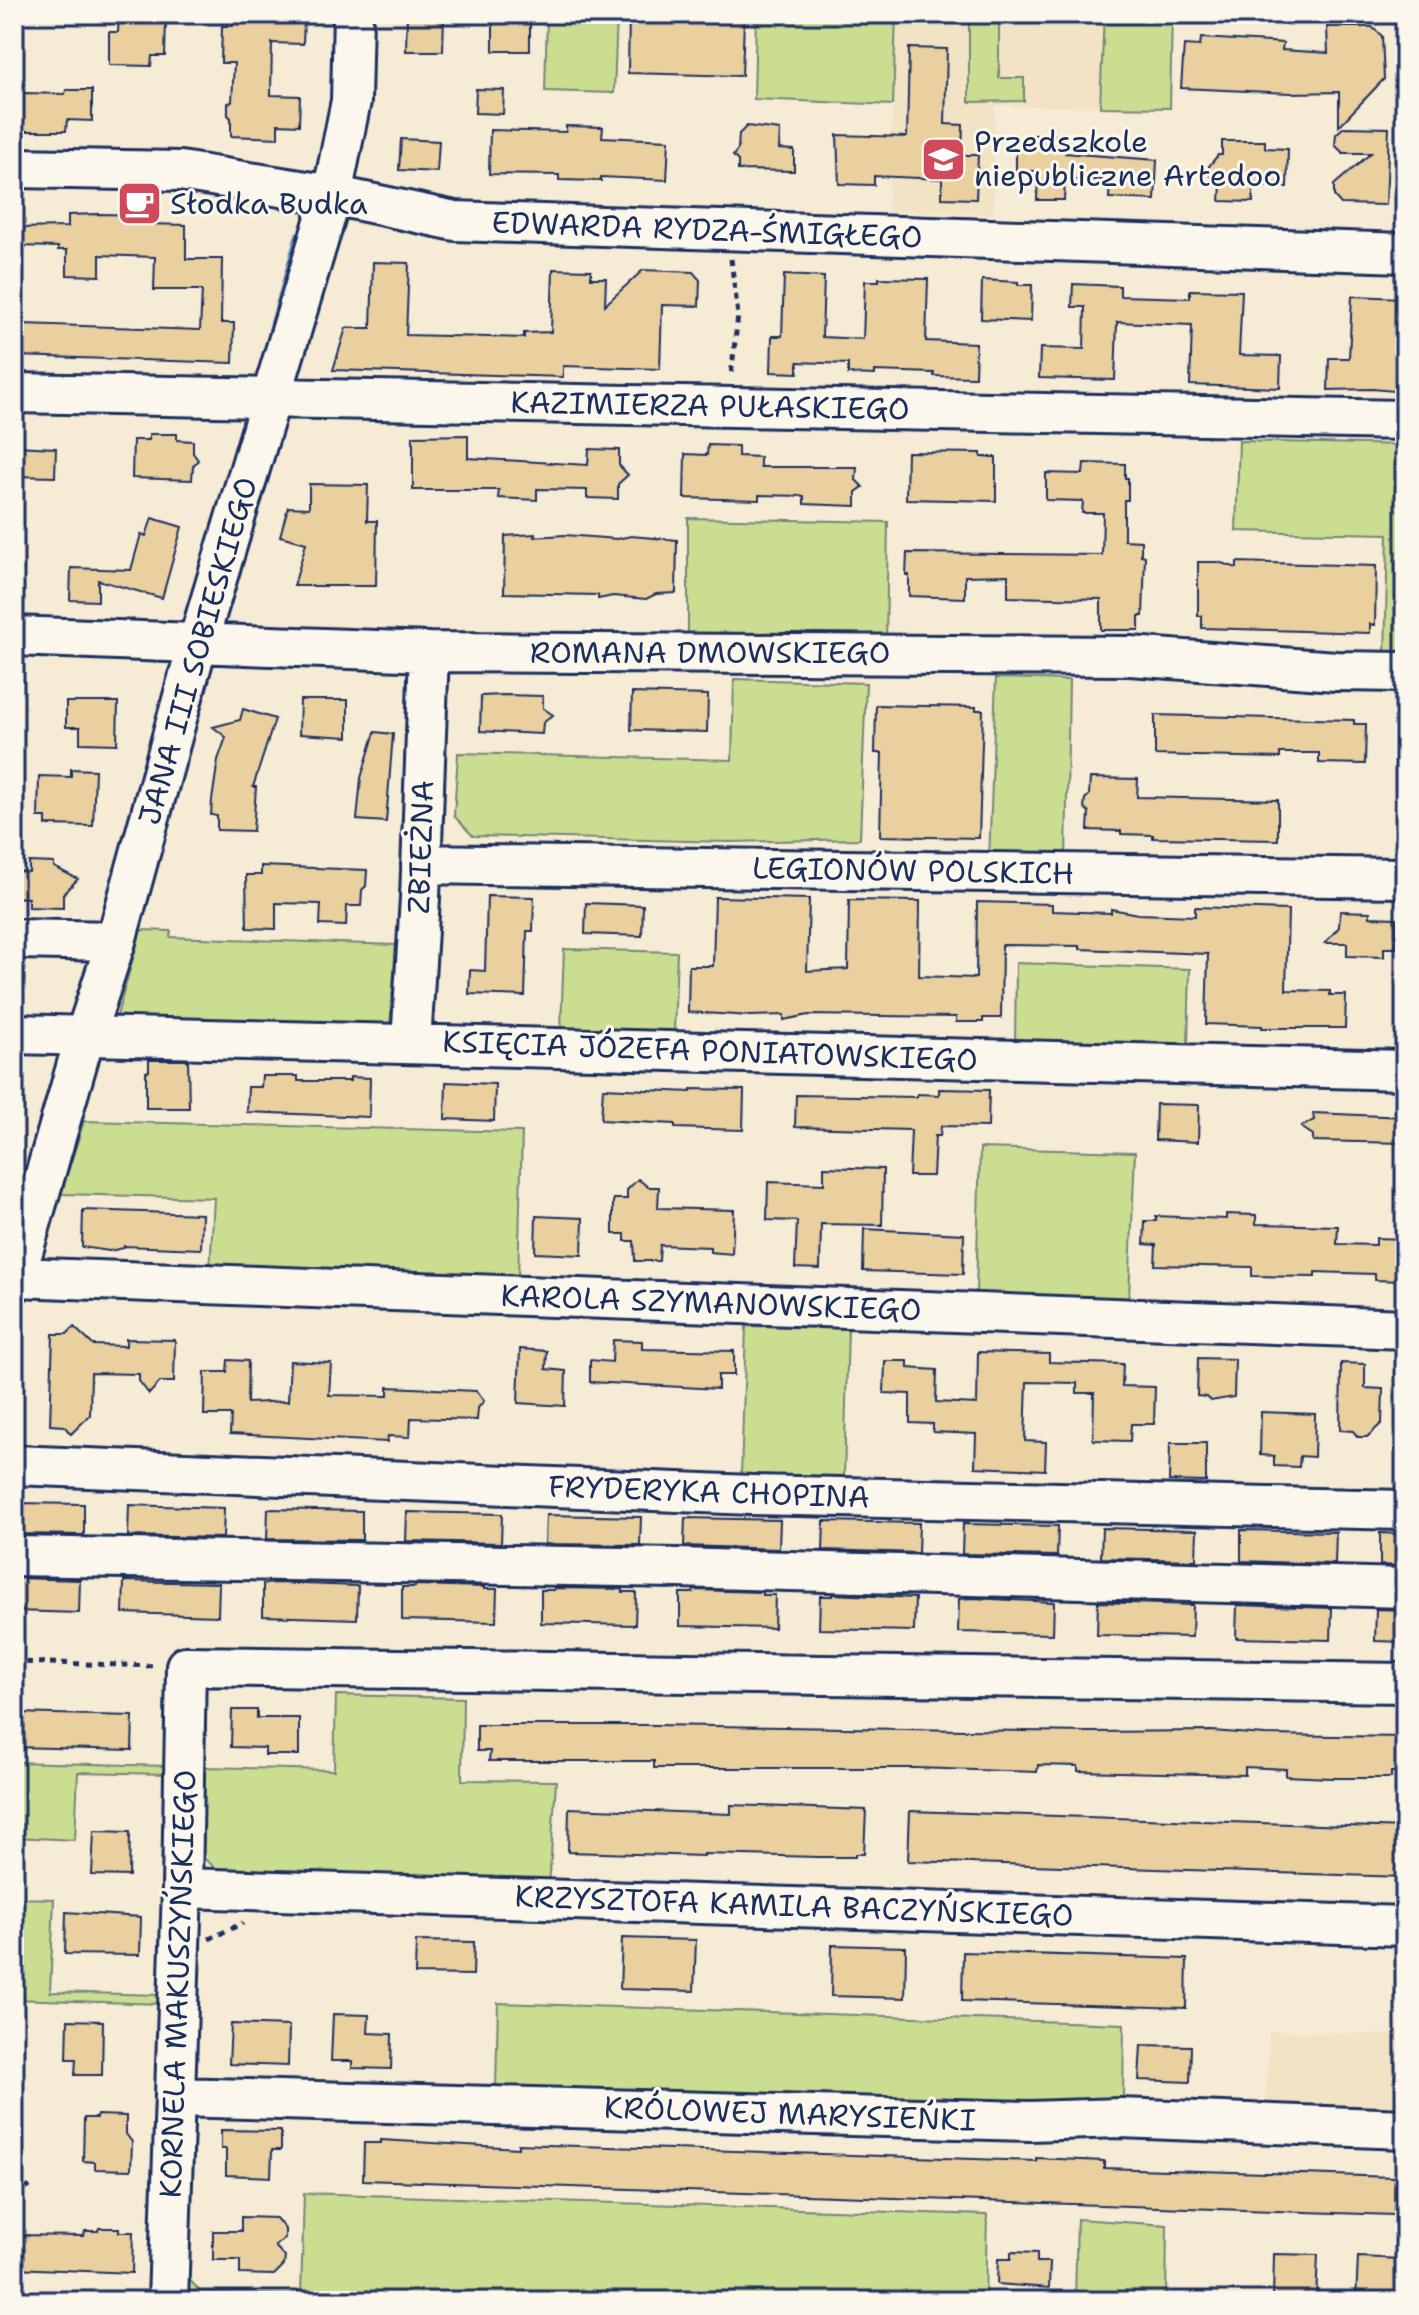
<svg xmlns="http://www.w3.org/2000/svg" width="1419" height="2315" font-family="'Shantell Sans',sans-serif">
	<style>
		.built { fill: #f2e3c5 }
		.green { fill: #cbdd91; stroke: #738678; stroke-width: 2 }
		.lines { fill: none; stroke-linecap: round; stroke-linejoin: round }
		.stream { stroke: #6589b6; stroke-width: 8 }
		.building { fill: #eacf9f; stroke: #1b2f5e; stroke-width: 2 }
		.minor-casing { stroke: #1b2f5e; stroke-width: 44 }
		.path { stroke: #1b2f5e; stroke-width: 5; stroke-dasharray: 6 6; stroke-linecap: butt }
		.minor { stroke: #fbf7ec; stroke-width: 38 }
		.labels { text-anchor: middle; stroke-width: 6; stroke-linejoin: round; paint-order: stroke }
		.poi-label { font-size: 30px; fill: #1b2f5e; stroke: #fbf7ec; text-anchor: start }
		.street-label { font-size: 30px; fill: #1b2f5e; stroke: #fbf7ec }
	</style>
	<rect width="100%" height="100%" fill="#f6ebd5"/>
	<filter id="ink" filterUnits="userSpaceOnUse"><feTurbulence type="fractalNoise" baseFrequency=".0125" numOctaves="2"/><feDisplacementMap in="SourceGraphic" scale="16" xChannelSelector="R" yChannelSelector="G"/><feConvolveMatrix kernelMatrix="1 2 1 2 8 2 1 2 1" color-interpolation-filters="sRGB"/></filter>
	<g filter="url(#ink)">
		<path class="built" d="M896 14H1104L1100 107 995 106 994 214 888 211Z
			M1269 2031 1405 2035V2111L1266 2106Z"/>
		<path class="green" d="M547 14H617L614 93 545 91Z
			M756 14H896L893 105 754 99Z
			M969 14H999V78H1024V101L969 102Z
			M1104 14H1172L1170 108 1100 107Z
			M1239 441 1405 445V657H1385L1388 534 1236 531Z
			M688 518 888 522 886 644 688 640Z
			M996 678 1069 680 1066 862 989 860Z
			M734 679 866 683 860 839 730 842 473 836 454 816 458 753 732 760Z
			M141 930 171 931 170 937 396 945 390 1026 116 1019Z
			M564 949 677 952 674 1032 561 1028Z
			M1016 963 1190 969 1188 1046 1015 1042Z
			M84 1121 522 1132 518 1280 210 1271 214 1198 61 1194Z
			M980 1148 1135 1152 1129 1298 976 1293Z
			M746 1326 848 1327 844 1480 741 1476Z
			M336 1695 463 1698 462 1780 556 1781 549 1886 227 1877 202 1857 204 1767 334 1770Z
			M14 1762 168 1766 167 1774 78 1772 75 1840 14 1837Z
			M14 1898 54 1899 50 1992 159 1995 160 2004 14 1999Z
			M498 2003 1124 2024 1123 2101 1024 2106 496 2088Z
			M304 2193 987 2215 985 2301H189V2279L201 2293 301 2295Z
			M1077 2219 1167 2225 1166 2301H1075Z
			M14 2294 149 2298V2301H14Z"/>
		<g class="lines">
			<path class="stream" d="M272 330 299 235"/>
		</g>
		<path class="building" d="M119 14 166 17 165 56H152L151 66 109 65V32H118Z
			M233 14 304 18 303 44 272 43 271 95 300 96 299 125 278 124V138L231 136V118L228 115V103L232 102 234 63H221L222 26H233Z
			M407 14H444L443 51H406Z
			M493 14H530V51H493Z
			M629 14H735V20H744L742 76 628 73Z
			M1327 27H1372L1382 36 1384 79 1339 126V92L1291 93 1181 88 1184 45 1200 46 1201 38 1270 42 1283 43 1282 50 1328 53Z
			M909 48 947 49 945 124 963 125 962 155H978L976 199 942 198V179L874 176V185L839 184 837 135 907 137Z
			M476 89 504 90 503 114 475 113Z
			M66 90H92V121L67 120 66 131H22L23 93 65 94Z
			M566 126 603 127 602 137 669 140 667 180 601 177V181L559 180V175L489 174 490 130 566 132Z
			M747 126 780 130 779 149 794 150V171L738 170V161L733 156 738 149 739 134Z
			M1344 127 1389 128 1386 205 1341 204 1334 196V185L1371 153H1343L1335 145 1336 134Z
			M1031 135H1056V143H1065V153L1157 160 1155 200 1109 198 1110 180H1065L1064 200H1037L1038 171H1016V142L1031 143Z
			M401 139 439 141 437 172 399 170Z
			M1222 141H1265V148L1288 149 1287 187 1253 186V202L1220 201 1221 184H1213V179L1209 174V166L1218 155H1222Z
			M98 214 148 215V224L186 225V259H222L221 323H234L233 363 17 356 18 328H24V324L200 330 202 290H154L155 257 100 255V276L67 275V250H58V247L15 246V228L68 227V215Z
			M373 262 409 263 406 335 524 338V333L551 332 553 269 591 270V278H606L605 305 643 270 693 272 700 280 699 306 662 305 660 369 563 366V377L333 370 346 328H371Z
			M784 275 824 277 822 337 863 339 865 281H879V278L928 279 926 341 976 343 975 377 934 376V373L875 371V375L848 374V364L798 362V373L771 372 772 336H782Z
			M982 280 1018 282V285H1032L1031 321 981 319Z
			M1073 284 1120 286V296L1190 298V290L1242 291 1239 355 1281 356 1280 388 1190 385 1192 325 1117 322 1115 380 1039 378 1040 348 1084 349 1085 307H1072Z
			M1352 296 1402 298 1401 315H1405V392L1372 389 1328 390 1329 358H1349Z
			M149 434H177V440L193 441V453L198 460 193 466 192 480 132 478 133 440H149Z
			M468 435V458L588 465 589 449 619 450V465L628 475 618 484V499L587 498V490L537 489V500L498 498 499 490H413V436Z
			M708 445 738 446V456L760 457V467H857L856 480 863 487 856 492V506L804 504V496L759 495V500L684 498 685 454 707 455Z
			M14 446 56 448 55 477 14 476Z
			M907 452 981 453V457H996V501L906 499Z
			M1084 463 1125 464V478H1128V500H1124V540L1141 541V555L1145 556 1143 616H1139V630H1101V599L1008 597V575L965 576V598L909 596V575H906L907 553 1102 555 1103 513H1082L1083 501 1046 500V473L1083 474Z
			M309 484 368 485 367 521H377L376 586H294L306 543 280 536 288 507 309 508Z
			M152 518 182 527 162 598 98 580V601L70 600 71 568 131 570 141 534 146 536Z
			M535 534 534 537 565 535 617 539 631 536 677 540 676 593 656 594 646 599 613 596 598 599V595L504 593 505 536Z
			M1198 562H1218L1237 568V562L1376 566 1375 625 1370 624V633L1202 628V616H1198Z
			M632 693 708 695 707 732 631 730Z
			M503 695 543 696V708L553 715 543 723 542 734 480 731 481 696Z
			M300 700H348V737L299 734Z
			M66 702H118L117 744 80 743V727H66Z
			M876 705 976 707V710H983L979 838 880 836 882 753H875Z
			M243 709 275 719 253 787H256L253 831 217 830V816L211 815 212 800 218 760 226 737 213 727 240 720Z
			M1155 715 1354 720V724H1366L1365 764 1319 763V753H1280V758L1155 755Z
			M375 732 393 734 386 822 357 820 361 778Z
			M71 769 95 770 93 826 46 825V817H38L39 776 71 777Z
			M1090 778 1138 779 1137 797 1278 800V840L1153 838V835L1121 834V831L1088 830 1089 812 1084 808 1085 799 1089 795Z
			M29 862 54 863V867L78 879 63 894V908L28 907V898L14 897V871L29 872Z
			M261 866 367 870 366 886 362 890 361 906H347L346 926 320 925 321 904 276 903V929L247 928 246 875H261Z
			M487 896 534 897 533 931H527L525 996 469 994 470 970 485 971Z
			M715 897 809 899 807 971 848 969 849 900 920 901 919 976 976 978 977 902 1052 904V911L1111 913V909L1138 914 1195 916V907L1288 910 1286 990 1330 991V995H1346L1345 1028H1262V1026L1206 1024 1208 954 1080 949V946L1002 945 1001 1018H983V1022H956V1017L808 1015 784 1020V1015L751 1016 688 1012 689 966H713Z
			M586 903 643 905 642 936 585 934Z
			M1340 911 1370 912V917L1397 918 1396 948H1384V957L1347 956V943H1325L1339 927Z
			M149 1060H188L189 1108H146V1072L149 1071Z
			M262 1076H298V1081H350V1077L370 1078 369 1117 247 1112 248 1087H261Z
			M446 1082 495 1084 494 1121 445 1119Z
			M603 1088 691 1092V1089L744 1090 743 1130 675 1128V1124L601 1120Z
			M939 1089 989 1090 988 1127 941 1126 940 1136H935L933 1176H909L911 1130 795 1127 796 1095 917 1097V1094L939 1095Z
			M1156 1104 1199 1105 1198 1142 1155 1140Z
			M1313 1113 1405 1117V1143L1313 1141V1135L1301 1127 1314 1120Z
			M824 1167 883 1169 882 1225 821 1224 820 1269 795 1268 797 1221 767 1220 768 1182 824 1184Z
			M638 1179 648 1187H659L658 1208 734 1210 732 1254 710 1252V1247L660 1245 659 1261H635L634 1241H625V1234H613V1202L614 1199H627V1190Z
			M83 1210 202 1214 201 1249 124 1246V1248L109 1251 82 1247Z
			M1226 1214 1256 1215V1224L1338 1226 1337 1244 1376 1245V1238L1405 1239V1272H1402V1281L1375 1280V1274L1315 1272V1277L1252 1276V1267L1155 1265 1156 1245 1144 1244 1145 1221H1156V1216L1226 1219Z
			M536 1216 583 1218 582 1255 535 1253Z
			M864 1229 964 1234 963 1274 863 1271Z
			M74 1327 93 1345 126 1346V1339L175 1340 174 1382H160L149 1394 139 1381V1374L91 1373 90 1415 71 1434 64 1426 50 1425 53 1334H67Z
			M613 1340 642 1341V1349L734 1351V1375H718V1389L590 1382V1360L612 1362Z
			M520 1349 547 1351 546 1369 566 1371 565 1406 518 1403Z
			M978 1352 1049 1354V1362L1123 1364 1122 1386 1155 1387 1154 1424H1131L1130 1441 1093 1440 1094 1393H1077V1383L1027 1382 1025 1441 1046 1442 1045 1470 975 1467 976 1434 933 1432V1424L910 1423V1394L884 1393 885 1361H908V1368L937 1370 936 1402 977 1404Z
			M1198 1358 1235 1359 1234 1397 1211 1401 1207 1397 1197 1396Z
			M228 1360 248 1361 247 1403 288 1401 290 1361 331 1363 329 1395 388 1396V1387L412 1388 476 1391 484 1401 478 1408 477 1420 411 1418 410 1437 388 1436 387 1442 230 1434 231 1415H204L205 1372H227Z
			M1341 1363 1365 1364V1388L1383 1389 1382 1423 1367 1437H1358L1353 1431 1340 1430Z
			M1261 1412 1315 1414 1314 1457 1300 1456 1299 1467 1274 1466V1456L1260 1455Z
			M1170 1443H1206V1482L1169 1481Z
			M14 1503 84 1504V1535L14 1534Z
			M129 1505 224 1508 223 1538 128 1536Z
			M268 1509 362 1511V1540L267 1539Z
			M407 1512 502 1514 501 1543 406 1541Z
			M546 1515 641 1517 640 1545 545 1544Z
			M685 1518 780 1520 779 1549 684 1546Z
			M824 1521 919 1523 918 1553 823 1550Z
			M963 1524 1058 1526 1057 1556 962 1554Z
			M1102 1528 1197 1530 1196 1560 1101 1558Z
			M1241 1530 1336 1532 1335 1564 1241 1561Z
			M1380 1533 1405 1534V1566L1380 1565Z
			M14 1578 80 1580 79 1613 14 1611Z
			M124 1581 219 1583 218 1616 123 1613Z
			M276 1583 358 1586 357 1619 263 1616V1584Z
			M415 1585 484 1587V1589H497L496 1622 402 1620V1587H415Z
			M554 1588 623 1589V1592H636L635 1625 541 1623V1590H554Z
			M694 1590 762 1592V1595H775L774 1628 680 1626V1593H693Z
			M832 1594 915 1598 914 1631 819 1629 820 1596H832Z
			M972 1598 1054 1602 1053 1634 958 1632 959 1599Z
			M1098 1602 1193 1605 1192 1637 1097 1635Z
			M1237 1605 1332 1608 1331 1640 1236 1638Z
			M1376 1609 1405 1610V1642L1375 1641Z
			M232 1710H257V1718H299V1755H265V1748L231 1747Z
			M14 1713 133 1716 132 1750 14 1747Z
			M477 1725H655L1089 1732 1212 1731 1265 1735 1405 1737V1772H1391V1778H1331L1286 1776V1769L1245 1767V1775L1078 1771V1766L1038 1765 1037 1772 915 1768H654V1761H489L490 1751H477Z
			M731 1805 866 1810 864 1854H855V1857H818L704 1854V1856L568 1852 569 1808 731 1814Z
			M910 1811 1405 1828 1404 1877 908 1861Z
			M94 1831 130 1832 129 1876 92 1875Z
			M66 1912 141 1917 140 1955 65 1954Z
			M622 1938 696 1940 694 1991 620 1989Z
			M416 1941 474 1942 473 1975 415 1974Z
			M832 1945 906 1947 905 1998 831 1996Z
			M963 1952 1187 1959 1186 2008 962 2001Z
			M333 2014 369 2015 368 2033 392 2034 391 2069 352 2068V2061H331Z
			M68 2020 103 2021 102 2075H75L76 2059H67Z
			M231 2024 289 2026 288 2066 229 2064Z
			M1141 2045 1191 2046 1190 2082 1139 2080Z
			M97 2115 126 2116V2134L132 2142 131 2170 95 2169V2162L83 2161 84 2118H96Z
			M221 2130 281 2131V2150H272L271 2177 226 2175V2149H221Z
			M381 2140 518 2148V2144L1036 2161V2158L1104 2161V2168L1395 2177 1394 2215 363 2180 364 2143H381Z
			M241 2217 276 2218 285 2229V2238L275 2246 285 2257 284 2265 274 2275 240 2274V2260H213V2231H241Z
			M99 2228H119V2232H133L132 2273 14 2268V2235L84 2236 85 2231H98Z
			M1011 2252 1037 2253V2262H1050L1049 2288 997 2284 998 2259H1011Z
			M1274 2254 1318 2255 1316 2300 1273 2299Z
			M1358 2257 1402 2259 1400 2301H1356Z"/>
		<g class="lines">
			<defs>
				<path id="minor" d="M14 168 180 171 332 195 455 221 1405 253
					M14 393 1405 420
					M14 636 429 652 1130 656 1336 671 1405 672
					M421 864 1405 878
					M14 939 116 941
					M14 1034 1405 1070
					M411 1043 420 898 429 652
					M16 1277 1405 1329
					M14 1283 85 1036 116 941 198 642 332 195 351 101 353 14
					M14 1465 752 1495 1405 1510
					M14 1556 677 1568 1405 1588
					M182 1888 1405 1926
					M176 2097 1030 2121 1120 2118 1405 2129
					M168 2301 182 1888 186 1666 1405 1683"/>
			</defs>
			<use href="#minor" class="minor-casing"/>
			<path class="path" d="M731 259 738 315 731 376
				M14 1662 157 1666
				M209 1939 243 1923
				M14 2190H24L30 2186"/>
			<use href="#minor" class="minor"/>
		</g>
	</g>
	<defs>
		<symbol id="school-square" viewBox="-11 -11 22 22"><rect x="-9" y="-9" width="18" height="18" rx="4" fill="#d1495b" stroke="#fbf7ec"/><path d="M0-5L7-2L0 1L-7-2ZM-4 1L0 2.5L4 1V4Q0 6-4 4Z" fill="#fff"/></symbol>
		<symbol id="cafe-square" viewBox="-11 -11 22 22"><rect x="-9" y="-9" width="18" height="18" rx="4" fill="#d1495b" stroke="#fbf7ec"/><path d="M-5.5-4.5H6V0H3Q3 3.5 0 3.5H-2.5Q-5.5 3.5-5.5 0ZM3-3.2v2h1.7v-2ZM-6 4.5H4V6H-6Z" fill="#fff"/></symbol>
	</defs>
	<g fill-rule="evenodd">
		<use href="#school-square" x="918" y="134" width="51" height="51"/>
		<use href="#cafe-square" x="114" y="178" width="51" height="51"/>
	</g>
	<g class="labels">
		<g class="poi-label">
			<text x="974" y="152">Przedszkole<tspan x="974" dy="34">niepubliczne Artedoo</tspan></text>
			<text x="170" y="214">Słodka Budka</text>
		</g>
		<g class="street-label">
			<text transform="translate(707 230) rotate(2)" y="10">EDWARDA RYDZA-ŚMIGŁEGO</text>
			<text transform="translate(710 406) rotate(1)" y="10">KAZIMIERZA PUŁASKIEGO</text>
			<text transform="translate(198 651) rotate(-74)" y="10">JANA III SOBIESKIEGO</text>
			<text x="710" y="663">ROMANA DMOWSKIEGO</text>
			<text transform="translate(421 847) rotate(-88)" y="10">ZBIEŻNA</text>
			<text transform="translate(913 871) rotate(1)" y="10">LEGIONÓW POLSKICH</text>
			<text transform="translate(710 1051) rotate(2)" y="10">KSIĘCIA JÓZEFA PONIATOWSKIEGO</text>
			<text transform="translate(711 1303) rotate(2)" y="10">KAROLA SZYMANOWSKIEGO</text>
			<text transform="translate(709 1492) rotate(2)" y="10">FRYDERYKA CHOPINA</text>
			<text transform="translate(794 1906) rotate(2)" y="10">KRZYSZTOFA KAMILA BACZYŃSKIEGO</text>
			<text transform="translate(178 1984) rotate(-88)" y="10">KORNELA MAKUSZYŃSKIEGO</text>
			<text transform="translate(790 2114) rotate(2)" y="10">KRÓLOWEJ MARYSIEŃKI</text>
		</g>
	</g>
	<rect width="1419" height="2315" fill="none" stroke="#fbf7ec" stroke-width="48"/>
	<rect x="24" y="24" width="1371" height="2267" fill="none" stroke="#1b2f5e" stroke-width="3" filter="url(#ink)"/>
</svg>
